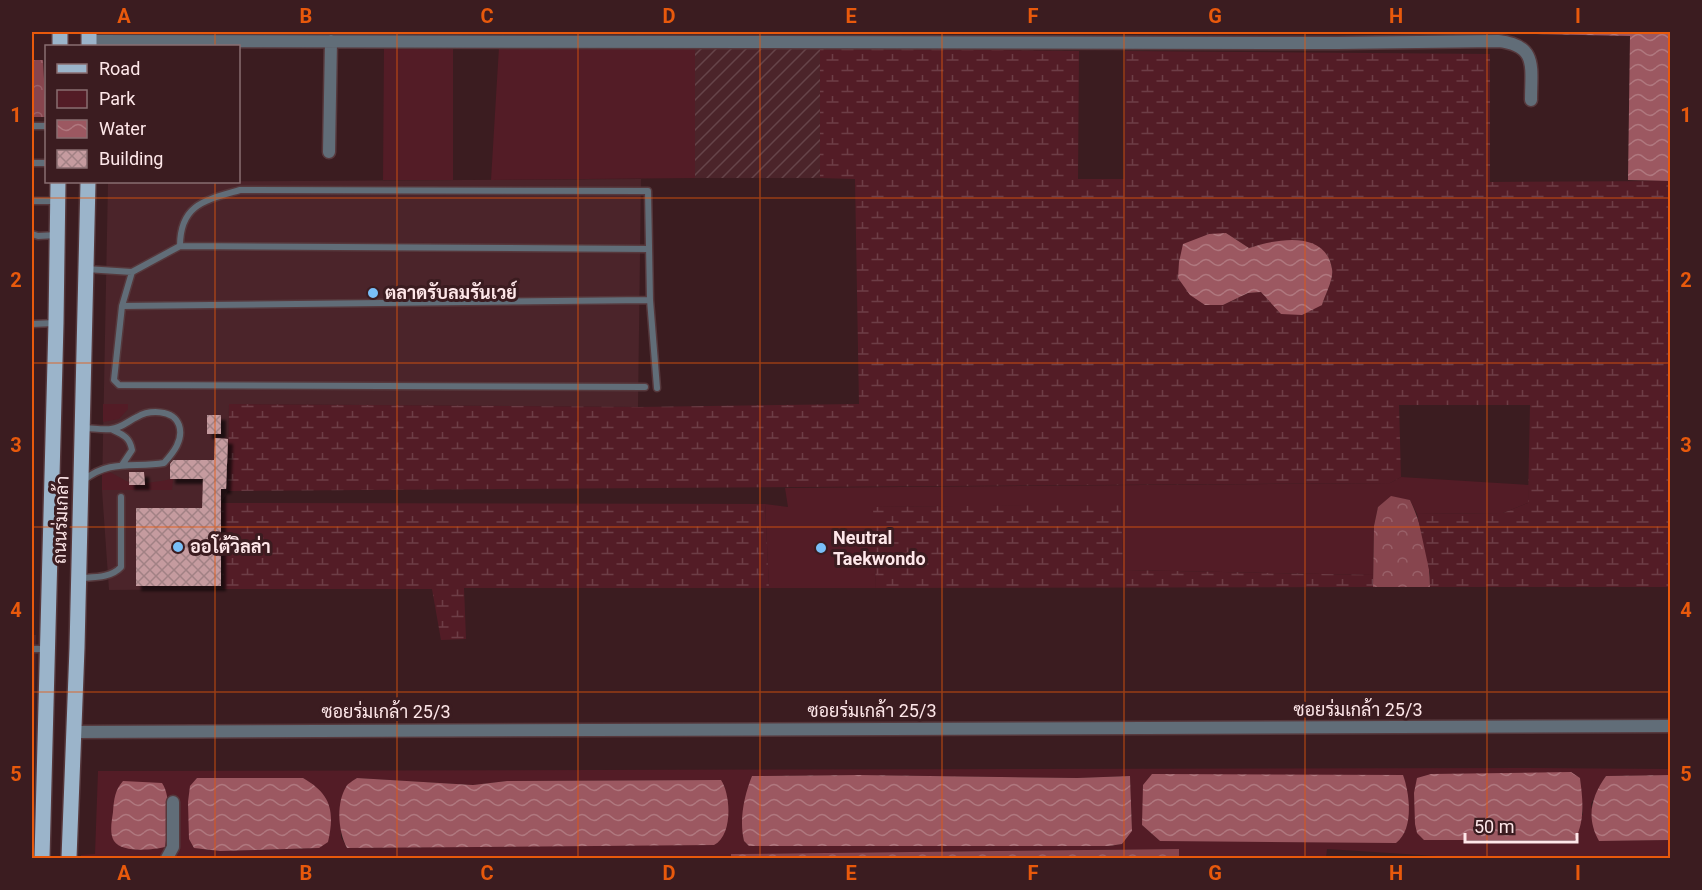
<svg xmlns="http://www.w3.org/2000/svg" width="1702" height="890" font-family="Roboto,Sarabun,sans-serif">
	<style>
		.built { fill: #4b242a }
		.industrial { fill: url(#industrial-furrows) }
		.green { fill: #531c26; fill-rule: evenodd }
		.forest { fill: url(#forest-crowns) }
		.wetland { fill: url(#wetland-marsh); fill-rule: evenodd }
		.water { fill: url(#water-waves) }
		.building { fill: url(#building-cross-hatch); filter: url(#shadow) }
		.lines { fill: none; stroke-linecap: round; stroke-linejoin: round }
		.service-casing { stroke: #56383c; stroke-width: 9 }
		.minor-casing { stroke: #56383c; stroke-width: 15 }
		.primary-casing { stroke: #56383c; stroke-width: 18 }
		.service { stroke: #616d78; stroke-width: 6 }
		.minor { stroke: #616d78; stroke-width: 12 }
		.primary { stroke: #9bb4ca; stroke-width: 15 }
		.grid { fill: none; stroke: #e8590c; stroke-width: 1.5; stroke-opacity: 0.55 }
		.poi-dot { fill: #79bff8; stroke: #3b1c20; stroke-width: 2 }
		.labels { text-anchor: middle; stroke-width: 6; stroke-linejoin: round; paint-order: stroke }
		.poi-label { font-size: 18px; font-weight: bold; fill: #fee7e9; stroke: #3b1c20; text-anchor: start }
		.street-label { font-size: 18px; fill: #fee7e9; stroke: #3b1c20 }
		.neatline { fill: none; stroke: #e8590c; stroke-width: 2 }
		.grid-label { font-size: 20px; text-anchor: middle; font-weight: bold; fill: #e8590c }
	</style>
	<defs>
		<pattern id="industrial-furrows" width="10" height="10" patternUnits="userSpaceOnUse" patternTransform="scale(1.5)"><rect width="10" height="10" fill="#4b242a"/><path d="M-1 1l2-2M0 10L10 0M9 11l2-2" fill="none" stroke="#664449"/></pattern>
		<pattern id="forest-crowns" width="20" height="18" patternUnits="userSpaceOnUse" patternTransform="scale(1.5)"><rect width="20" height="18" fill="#87454e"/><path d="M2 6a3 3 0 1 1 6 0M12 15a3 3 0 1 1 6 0" fill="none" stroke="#996068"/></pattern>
		<pattern id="wetland-marsh" width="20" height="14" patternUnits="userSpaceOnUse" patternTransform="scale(1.5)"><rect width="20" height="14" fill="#531c26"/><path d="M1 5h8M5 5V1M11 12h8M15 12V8" fill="none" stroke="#6d3d46"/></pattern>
		<pattern id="water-waves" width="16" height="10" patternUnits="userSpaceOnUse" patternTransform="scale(1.5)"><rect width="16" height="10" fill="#9c5861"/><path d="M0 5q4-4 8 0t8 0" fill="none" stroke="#b0787f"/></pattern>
		<pattern id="building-cross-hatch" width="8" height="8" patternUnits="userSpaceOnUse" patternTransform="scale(1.5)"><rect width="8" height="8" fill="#c59b9f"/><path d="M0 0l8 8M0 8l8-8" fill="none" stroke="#a18184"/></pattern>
		<filter id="shadow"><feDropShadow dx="5" dy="5" stdDeviation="1.5" flood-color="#0009"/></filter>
	</defs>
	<rect width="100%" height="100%" fill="#3b1c20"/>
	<path class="built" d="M641 179 638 407 229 404 228 491 221 503 223 589 109 590 102 490 108 182Z
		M32 635H36L32 839Z"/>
	<path class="industrial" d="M695 48H820V178H695Z"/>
	<path class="green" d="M384 46 453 47V180H383Z
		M499 47 695 48V178L491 180Z
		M103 404H128V409L119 419 103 422Z
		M102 471C113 471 120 479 129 482 142 485 160 481 173 479L172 490H102Z
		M1401 477 1529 485 1528 503 1503 513 1417 514 1410 500 1391 497 1378 507 1374 526 1373 575 1123 570 1121 505 874 507 876 588H769L765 504 788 507 785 488 1390 483Z
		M1530 768 1670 769V775L1606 776 1591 804 1599 841 1670 840V858H1467L1327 849 1326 858H1179L1178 849 732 854 731 858H81V855L95 854 98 771ZM859 775 1077 778 1130 776 1132 831 1122 844 1109 846H749L744 841 742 821 752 776ZM357 778 473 785 507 781 721 780 544 846 347 848 341 837V801ZM1580 778 1583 815 1417 833 1414 793ZM190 787 319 848 220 851 195 848 189 839ZM1409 790 1160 841 1142 825Z"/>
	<path class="forest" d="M32 60H43L46 117H32Z
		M1391 496 1410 500C1422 525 1430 559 1430 587H1373L1374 526 1378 507Z
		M1179 849V858H731V854Z"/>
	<path class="wetland" d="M906 32H1441V33L1193 34Z
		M820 48 1079 51 1078 179H1124L1125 51 1490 54V182L1670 181V587H1430V574L1417 514 1503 513 1528 503 1530 405H1399L1401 477 1390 483 228 491 229 404 638 407 859 404 855 179 820 178ZM1226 233 1249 248C1275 239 1327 231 1332 269 1334 279 1325 295 1322 305L1261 292 1248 293 1223 305Z
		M221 503 765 504 769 588H464L466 639 441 640 432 589H223Z
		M1121 504 1123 570 1373 575V587L876 588 873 507Z"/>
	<path class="water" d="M1441 32H1670V181L1628 180 1630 36Z
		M1226 233 1249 248C1275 239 1326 229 1332 269 1334 279 1325 295 1322 305L1302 315 1281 314 1261 292 1248 293 1223 305H1205L1190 295 1178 278 1179 262 1183 244 1209 234Z
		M1571 772 1580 778C1583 801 1585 820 1575 840H1424L1417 833 1415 824 1414 793 1417 778 1431 774Z
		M1152 774 1403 775C1410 794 1414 830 1396 843L1160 841 1142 825 1143 785Z
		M859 775 1077 778 1130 776 1132 831 1122 844 1109 846H749L744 841C739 820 744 796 752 776Z
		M1670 775V840L1599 841C1586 818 1591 797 1606 776Z
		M197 778H303C331 794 335 811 328 842L319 848 220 851 194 848 189 839 188 802 190 786Z
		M357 778 473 785 507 781 721 780C731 795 733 835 714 845L347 848C338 831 336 804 346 787 348 783 353 781 357 778Z
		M123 781 162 783C172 797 168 830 165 847 152 850 122 853 114 841 109 833 112 820 113 812 114 799 115 790 123 781Z"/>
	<path class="building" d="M207 415H221V434H207Z
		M215 438 228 439 226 489H221V586H136V508H202L203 479H170V464L173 460H214Z
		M129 472H144L145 485H129Z"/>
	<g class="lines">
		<defs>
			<path id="service" d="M32 126H46
				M32 163H46
				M32 201H57
				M32 234 38 236 57 235
				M180 246 649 249
				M86 269 132 272
				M122 306 650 300 657 388
				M32 324 55 323
				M645 387 119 385 114 380 122 306 132 272 180 246C180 204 206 200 240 190L648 191 650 300
				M83 428C92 428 102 430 111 429 122 428 128 421 137 417 149 410 173 409 179 425 184 440 173 453 164 463 135 468 109 459 84 480
				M113 430C124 435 130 438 132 450L122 465
				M80 578C94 577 111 578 121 567V497
				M32 649H47"/>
			<path id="minor" d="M89 41 1337 43 1498 41C1538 45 1531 67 1531 100
				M329 152 331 41
				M74 732 1670 726
				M167 858 173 847V802"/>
			<path id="primary" d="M60 46V32
				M89 46V32
				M42 858 56 323 58 182
				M69 858 77 648 88 182"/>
		</defs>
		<use href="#service" class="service-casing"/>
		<use href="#minor" class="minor-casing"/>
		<use href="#primary" class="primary-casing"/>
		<use href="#service" class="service"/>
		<use href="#minor" class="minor"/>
		<use href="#primary" class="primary"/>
	</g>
	<path class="grid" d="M215 32V46M397 32V858M578 32V858M760 32V858M942 32V858M1124 32V858M1305 32V858M1487 32V858M215 182V858M32 198H1670M32 363H1670M32 527H1670M32 692H1670"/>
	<g class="poi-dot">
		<circle cx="373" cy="293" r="6"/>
		<circle cx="178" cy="547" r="6"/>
		<circle cx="821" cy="548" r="6"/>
	</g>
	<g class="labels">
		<g class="poi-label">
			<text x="385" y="299">ตลาดรับลมรันเวย์</text>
			<text x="833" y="544">Neutral<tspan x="833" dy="21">Taekwondo</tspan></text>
			<text x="190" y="553">ออโต้วิลล่า</text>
		</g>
		<g class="street-label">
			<text transform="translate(61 520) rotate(-88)" y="6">ถนนร่มเกล้า</text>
			<text x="1358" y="716">ซอยร่มเกล้า 25/3</text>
			<text x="872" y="717">ซอยร่มเกล้า 25/3</text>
			<text x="386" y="718">ซอยร่มเกล้า 25/3</text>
		</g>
	</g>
	<rect width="1702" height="890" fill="none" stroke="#3b1c20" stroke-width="66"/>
	<rect x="45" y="45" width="195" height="138" fill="#3b1c20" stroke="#896d70" stroke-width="1.5"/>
	<rect x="57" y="64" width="30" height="9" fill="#9bb4ca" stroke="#896d70" stroke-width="1.5"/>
	<text x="99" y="75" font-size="18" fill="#fee7e9">Road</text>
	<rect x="57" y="90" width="30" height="18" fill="#531c26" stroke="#896d70" stroke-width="1.5"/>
	<text x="99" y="105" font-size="18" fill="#fee7e9">Park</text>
	<rect x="57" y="120" width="30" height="18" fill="url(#water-waves)" stroke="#896d70" stroke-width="1.5"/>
	<text x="99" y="135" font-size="18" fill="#fee7e9">Water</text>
	<rect x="57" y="150" width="30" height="18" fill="url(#building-cross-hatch)" stroke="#896d70" stroke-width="1.5"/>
	<text x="99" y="165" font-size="18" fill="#fee7e9">Building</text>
	<path d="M1465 833v9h112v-9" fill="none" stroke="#fee7e9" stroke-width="3"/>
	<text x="1474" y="833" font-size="18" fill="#fee7e9" stroke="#3b1c20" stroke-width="4.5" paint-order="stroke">50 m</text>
	<rect x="33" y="33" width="1636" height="824" class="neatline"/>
	<g class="grid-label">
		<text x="124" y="23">A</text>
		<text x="306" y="23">B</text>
		<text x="487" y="23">C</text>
		<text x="669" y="23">D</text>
		<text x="851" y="23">E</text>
		<text x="1033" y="23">F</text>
		<text x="1215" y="23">G</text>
		<text x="1396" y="23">H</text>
		<text x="1578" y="23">I</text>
		<text x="16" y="122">1</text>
		<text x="1686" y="122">1</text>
		<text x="16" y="287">2</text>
		<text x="1686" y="287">2</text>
		<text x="16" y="452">3</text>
		<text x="1686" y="452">3</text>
		<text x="16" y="617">4</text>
		<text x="1686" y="617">4</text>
		<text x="16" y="781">5</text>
		<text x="1686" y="781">5</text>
		<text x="124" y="880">A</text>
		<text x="306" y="880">B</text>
		<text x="487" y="880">C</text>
		<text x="669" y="880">D</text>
		<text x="851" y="880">E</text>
		<text x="1033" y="880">F</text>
		<text x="1215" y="880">G</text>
		<text x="1396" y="880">H</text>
		<text x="1578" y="880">I</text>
	</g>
</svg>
